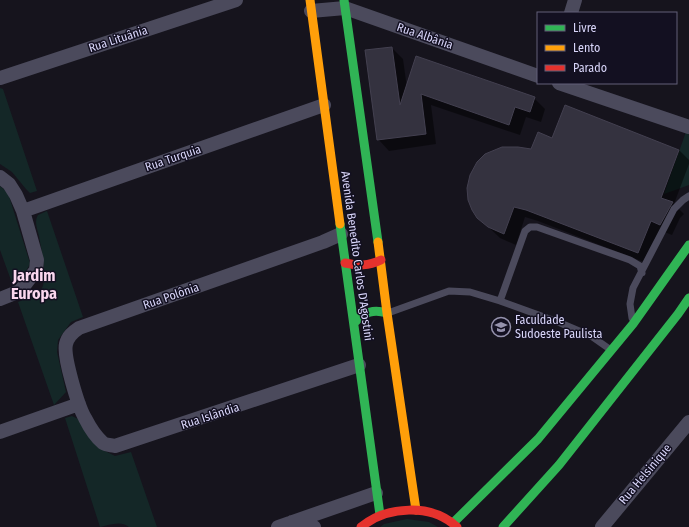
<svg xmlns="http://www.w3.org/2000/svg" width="689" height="527" font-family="'Fira Sans Condensed',sans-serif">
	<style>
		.green { fill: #142727 }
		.shadow { fill: #0007 }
		.building { fill: #34323f; stroke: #434050 }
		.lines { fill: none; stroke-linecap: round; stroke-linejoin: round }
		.lane { stroke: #4b4a5c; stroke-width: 7 }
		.street { stroke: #4b4a5c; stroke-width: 14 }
		.fast { stroke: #30b455; stroke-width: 9 }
		.slow { stroke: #ff9f0a; stroke-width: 9 }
		.jam { stroke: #e5322d; stroke-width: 9 }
		.labels { text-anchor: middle; stroke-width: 3; stroke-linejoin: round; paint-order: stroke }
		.street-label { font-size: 12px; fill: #d9d6fa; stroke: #131021 }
		.poi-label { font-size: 12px; fill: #d9d6fa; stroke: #131021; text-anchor: start }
		.district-label { font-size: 16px; font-weight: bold; fill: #fad7ee; stroke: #131021 }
	</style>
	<rect width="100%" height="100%" fill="#16141d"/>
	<path class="green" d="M0 88 3 89 37 191 30 193 26 189 12 172 0 164Z
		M687 129H689V185L664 194Z
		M0 186 8 193 30 263C27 273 19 277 12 283L0 250Z
		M47 211 83 317 71 322 58 340 57 352 66 392 54 405 18 302C25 299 35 297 40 291 49 282 41 248 39 236 37 228 34 222 38 215Z
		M72 416 78 419 105 451 115 456 131 452 157 527H129C121 520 109 525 100 527L65 418Z
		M407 519 429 522 438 527H380L384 524Z"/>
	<path class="shadow" d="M392 48 403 59 407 88 534 98 545 109 541 122 526 117 520 135 431 105 436 144 389 151 378 139Z
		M565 106 679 150 689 160V164L674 204 684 214 680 218 672 235 662 231 649 264 538 221 525 217 516 245 500 238 478 217 532 150 553 139Z"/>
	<path class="building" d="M392 47 400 105 416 56 535 97 530 112 515 107 509 125 421 94 426 134 377 140 365 50Z
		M565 105 679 150 661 198 673 202 670 207 660 225 651 221 638 253 526 210 514 207 504 234 488 227 477 218 472 210 468 200 467 188 470 175 477 162 485 154 502 147H518L531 149 538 132 552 138Z"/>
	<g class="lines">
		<path class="lane" d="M500 301 525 231 530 227H537L630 260 640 266 642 273
			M388 313 449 291 470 292 500 301 558 322 591 336 611 350
			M632 318 630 304 633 288 674 209 683 200 689 196"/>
		<path class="street" d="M311 11 345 8 538 76
			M571 13 575 0
			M0 78 236 0
			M559 83 689 127
			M0 177 9 184 16 195 23 211 37 260 36 270 20 291 0 299
			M23 211 324 105
			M341 234 323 242 79 328C73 332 68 336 66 344 63 356 78 406 85 418 89 426 96 437 103 443 106 445 111 445 115 446L359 365
			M0 432 79 404
			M292 522 308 524 314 527
			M278 527 376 493
			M602 527 689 422"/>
		<path class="fast" d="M344 0 378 242
			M340 224 380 515
			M355 322C365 312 373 309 387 313
			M453 523 538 439 633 324 689 245
			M503 527 559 465 678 314 689 298"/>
		<path class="slow" d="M310 0 340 224
			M378 242 387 313 416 510"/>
		<path class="jam" d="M345 263C359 266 368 266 381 260
			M361 527C387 506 431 503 457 527"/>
	</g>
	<defs>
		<symbol id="university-ring" viewBox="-11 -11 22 22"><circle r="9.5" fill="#131021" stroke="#9592ad" stroke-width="1.5"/><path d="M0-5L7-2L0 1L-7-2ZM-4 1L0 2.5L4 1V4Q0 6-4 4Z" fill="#9592ad"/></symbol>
	</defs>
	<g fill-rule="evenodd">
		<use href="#university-ring" x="490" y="316" width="22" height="22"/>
	</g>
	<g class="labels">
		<g class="street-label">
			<text transform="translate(425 36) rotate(19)" y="4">Rua Albânia</text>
			<text transform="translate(118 39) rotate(-18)" y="4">Rua Lituânia</text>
			<text transform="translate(173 158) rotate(-19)" y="4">Rua Turquia</text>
			<text transform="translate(357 256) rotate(82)" y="4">Avenida Benedito Carlos D'Agostini</text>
			<text transform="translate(171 296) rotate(-19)" y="4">Rua Polônia</text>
			<text transform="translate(210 416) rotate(-18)" y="4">Rua Islândia</text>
			<text transform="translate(645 474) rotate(-50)" y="4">Rua Helsinique</text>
		</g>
		<g class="poi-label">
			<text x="515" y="324">Faculdade<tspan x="515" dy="14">Sudoeste Paulista</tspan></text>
		</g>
		<g class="district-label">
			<text x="34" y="281">Jardim<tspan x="34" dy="18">Europa</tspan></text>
		</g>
	</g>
	<rect x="537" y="12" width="140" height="72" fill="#131021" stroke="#625f78"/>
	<rect x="545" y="25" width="20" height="6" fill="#30b455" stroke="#625f78"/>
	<text x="573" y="32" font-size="12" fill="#d9d6fa">Livre</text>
	<rect x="545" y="45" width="20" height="6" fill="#ff9f0a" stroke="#625f78"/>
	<text x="573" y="52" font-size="12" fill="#d9d6fa">Lento</text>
	<rect x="545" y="65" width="20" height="6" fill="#e5322d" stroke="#625f78"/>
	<text x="573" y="72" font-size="12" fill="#d9d6fa">Parado</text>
</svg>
